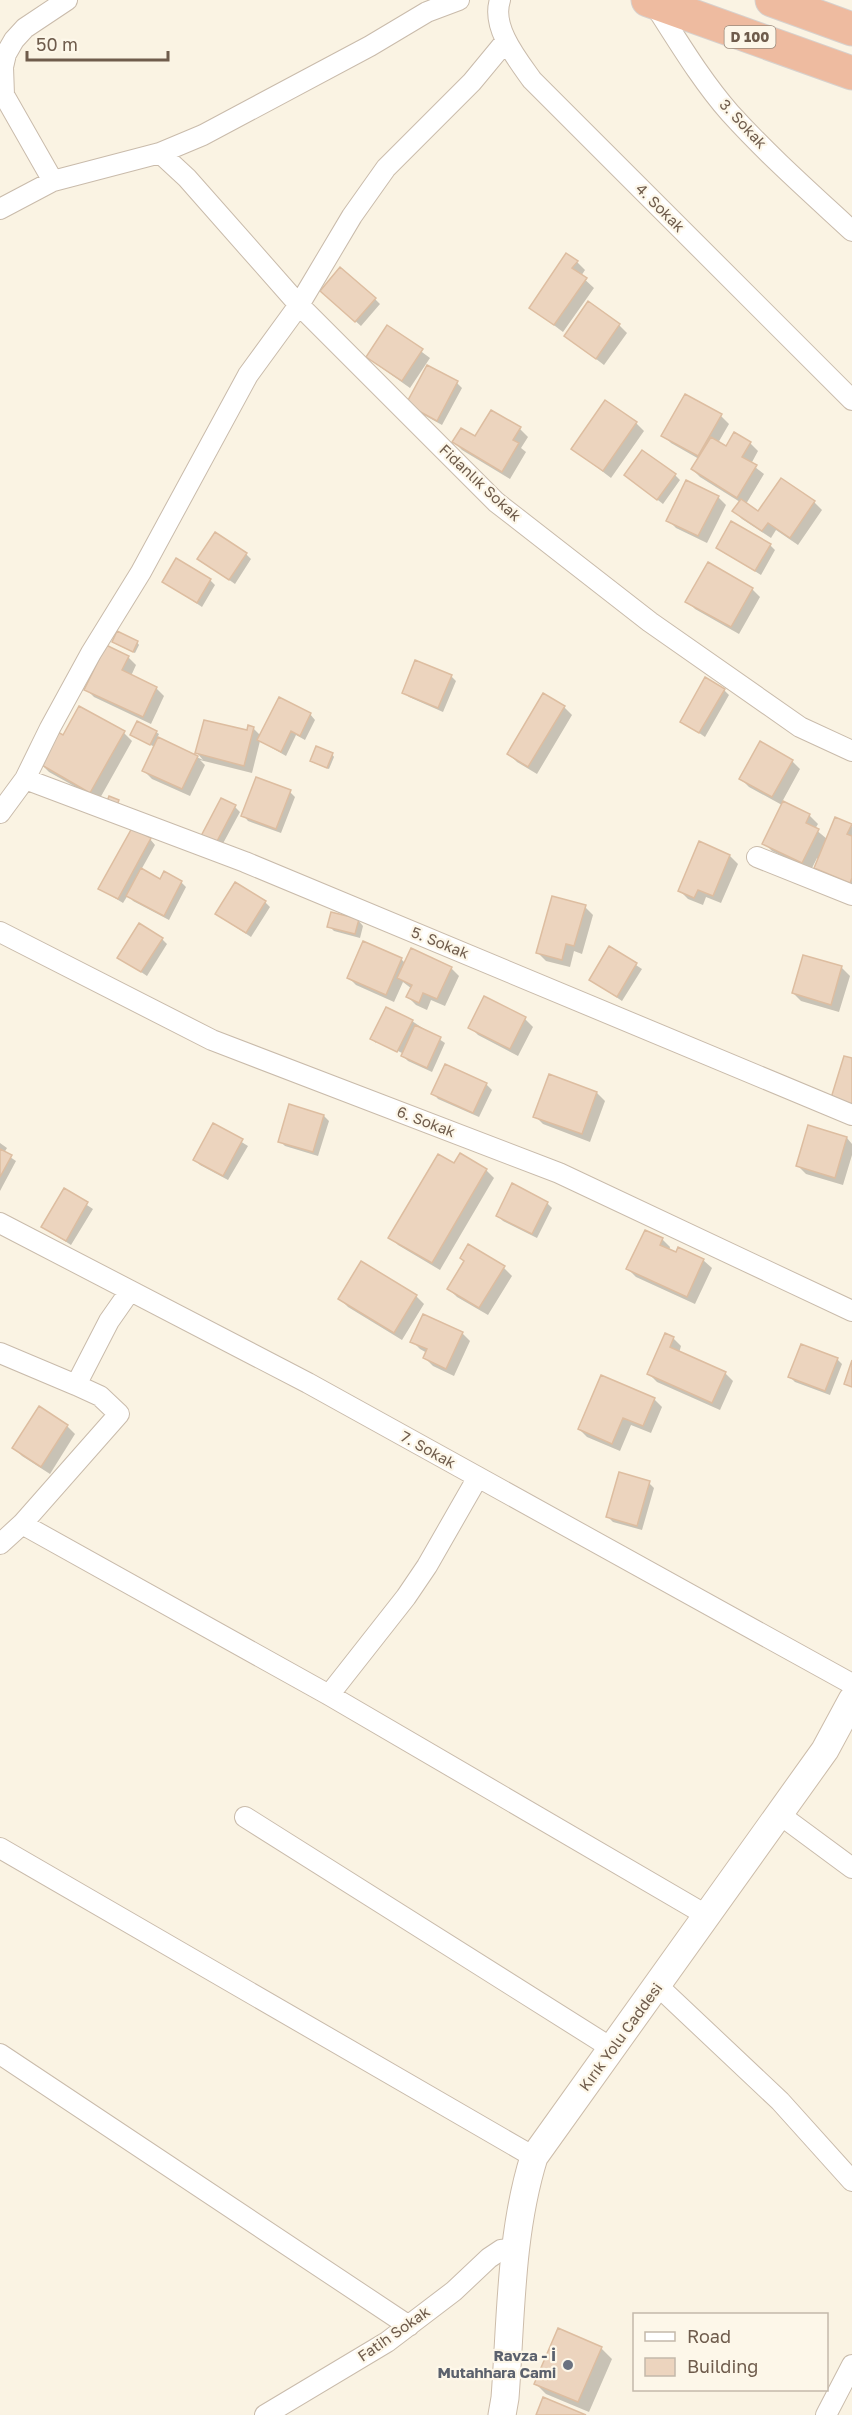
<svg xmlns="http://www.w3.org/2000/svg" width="852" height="2415" font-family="'Golos Text',sans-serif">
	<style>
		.shadow { fill: #0003 }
		.building { fill: #ecd4be; stroke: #ddbda0; stroke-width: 1.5 }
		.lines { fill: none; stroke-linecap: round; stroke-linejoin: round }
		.street-casing { stroke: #c9bbab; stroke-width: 22 }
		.secondary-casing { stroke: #ccbcaa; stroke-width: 29 }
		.highway-casing { stroke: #d7d1cd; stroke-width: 35 }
		.street { stroke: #fff; stroke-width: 20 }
		.secondary { stroke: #fff; stroke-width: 27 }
		.highway { stroke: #eebba0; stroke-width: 33 }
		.worship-dot { fill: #6b7280; stroke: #fdf7e9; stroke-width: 2 }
		.labels { text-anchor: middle; stroke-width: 4.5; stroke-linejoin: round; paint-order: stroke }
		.shield { fill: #fdf7e9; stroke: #9a8a7b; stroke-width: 1.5 }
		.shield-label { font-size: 14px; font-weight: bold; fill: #6f5c4c }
		.street-label { font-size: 15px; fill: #6f5c4c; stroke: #fdf7e9 }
		.worship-label { font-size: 15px; font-weight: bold; fill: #5b616d; stroke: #fdf7e9; text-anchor: end }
	</style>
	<rect width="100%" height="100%" fill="#faf3e3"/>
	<path class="shadow" d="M577 262 585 270 581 276 594 288 563 332 531 308Z
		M327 296 375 299 380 304 361 326Z
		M619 325 627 333 604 365 566 336Z
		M388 327 430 358 410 388 376 364 368 356Z
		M428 367 457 383 462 388 442 425 413 409Z
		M721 416 729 424 718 443 726 448 734 434 750 443 758 451 751 464 764 474 746 504 759 513 814 502 822 510 798 545 776 530 771 538 742 519 734 511 740 502 700 477 692 469 699 459 671 443 663 435Z
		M636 423 644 431 611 478 573 449Z
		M520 429 528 437 521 448 526 452 510 479 462 450 454 442Z
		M626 475H675L680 480 663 504Z
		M718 497 726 505 707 543 676 528 668 520Z
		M770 545 775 550 761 575 717 548Z
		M246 554 251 559 235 584 199 559Z
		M210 580 215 585 202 607 163 581Z
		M752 589 760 597 739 634 695 609 687 601Z
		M137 642 139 645 135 653 116 644Z
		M128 657 136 665 131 676 156 688 164 696 151 724 94 697 86 689Z
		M451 676 456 681 443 712 409 697 403 692Z
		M724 690 729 695 705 737 682 721Z
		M564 707 572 715 537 774 517 762 509 754Z
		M310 714 315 720 305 740 296 735 286 756 260 741 252 773 200 760 205 765 190 796 152 779 144 771 155 747 134 737 156 732 159 734 157 738 203 760 197 753 248 732 253 728 261 736Z
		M124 733 132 741 99 800 49 772 41 764 64 737Z
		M761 743 792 761 800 769 782 802 810 816 818 824 815 829 827 839 852 826V887L823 875 815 867 819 859 817 858 811 870 772 851 764 843 782 805 749 787 741 779Z
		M332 754 334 757 329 769 314 763Z
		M290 792 295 797 281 833 248 821 243 815Z
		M235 807 240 812 220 849 207 842Z
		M150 839 155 845 141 870 161 881 181 882 186 887 169 920 133 901 128 895 123 903 100 889Z
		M730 856 738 864 721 903 706 897 703 905 688 899 680 891Z
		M265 902 270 907 251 937 216 914Z
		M585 907 593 915 582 954 574 951 570 967 546 961 538 953Z
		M358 920 363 926 360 938 334 931 329 926Z
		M162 939 167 944 147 976 119 957Z
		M610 948 642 969 622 1001 591 980Z
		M804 957 842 968 850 976 839 1012 801 1001 793 993Z
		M401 959 405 963 451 968 459 976 445 1006 431 1000 427 1010 416 1005 408 997 412 989 403 982 394 1002 356 985 348 977Z
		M485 998 525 1019 533 1027 518 1056 478 1035 470 1027Z
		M412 1021 445 1043 432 1072 408 1061 403 1056 404 1054 376 1040V1043L372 1039Z
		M446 1066 486 1084 492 1090 479 1117 438 1099 433 1093Z
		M597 1093 605 1101 590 1142 543 1124 535 1116Z
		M324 1116 329 1121 318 1156 285 1146 280 1141Z
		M214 1125 248 1146 228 1180 200 1165 195 1160Z
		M809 1127 847 1138 852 1144V1155L843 1185 806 1174 798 1166Z
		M0 1143 7 1148 4 1153 16 1161 0 1191Z
		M454 1165 486 1170 494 1178 440 1270 398 1245 390 1237Z
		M64 1190 93 1209 71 1245 43 1227Z
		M547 1203 552 1208 537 1238 503 1221 498 1216Z
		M662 1239 670 1247 669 1251 676 1254 679 1249 703 1260 712 1268 695 1304 636 1277 628 1269Z
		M469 1246 504 1268 512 1276 488 1315 457 1297 449 1289 466 1262Z
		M416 1296 424 1304 402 1340 348 1307 340 1299Z
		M462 1333 470 1341 454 1376 433 1366 425 1358 427 1353 420 1349 412 1341Z
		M673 1338 681 1346 679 1353 725 1373 733 1381 720 1410 657 1382 649 1374Z
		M837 1359 842 1364 830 1395 795 1382 790 1377Z
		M654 1399 662 1407 651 1433 631 1425 620 1451 587 1437 579 1429Z
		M40 1408 67 1426 75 1434 50 1474 22 1456 14 1448Z
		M649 1483 654 1488 642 1530 613 1522 608 1517Z
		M601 2348 612 2359 589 2412 546 2394 535 2383Z"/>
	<path class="building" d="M566 253 578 261 572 268 587 278 554 325 529 308Z
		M340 267 376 298 355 322 320 291Z
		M588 301 620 324 596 359 564 336Z
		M387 325 423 349 402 381 366 357Z
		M427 365 458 381 437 421 406 404Z
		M685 394 722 414 698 456 661 436Z
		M605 400 637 422 603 471 571 449Z
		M491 410 521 427 513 440 519 443 502 472 452 442 461 428 475 436Z
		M734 432 751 442 742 457 757 465 737 498 691 469 711 437 726 446Z
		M642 450 676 474 657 500 624 475Z
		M781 478 815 501 790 538 768 523 762 531 732 511 741 499 758 511Z
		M686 480 719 496 698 536 666 521Z
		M731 521 771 544 755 571 716 548Z
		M215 532 247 553 229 580 197 559Z
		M176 558 211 579 197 603 162 582Z
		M708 562 753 588 731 627 685 602Z
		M117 631 138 641 133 652 112 642Z
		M106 645 129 656 122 670 157 687 143 717 84 690Z
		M415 660 452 675 438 708 402 693Z
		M705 677 725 689 699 733 680 722Z
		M543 693 565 706 528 767 507 754Z
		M279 697 311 713 300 736 291 731 281 752 257 740Z
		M79 706 125 731 90 793 40 764 58 732 63 735Z
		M204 720 247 730 248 725 254 727 244 766 195 753Z
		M137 721 157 731 150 745 130 735Z
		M158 737 198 756 182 789 142 771Z
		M760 741 793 760 772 797 739 779Z
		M316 746 333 753 327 768 310 761Z
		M256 777 291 790 276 829 241 816Z
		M109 796 119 800 116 808 106 804Z
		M221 798 236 805 215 845 200 838Z
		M783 801 810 814 806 823 819 829 802 863 762 844Z
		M835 817 852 824 847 834 852 836V878L850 883 814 868Z
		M132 828 151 838 118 899 98 889Z
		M699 841 730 855 713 896 698 890 694 898 678 891Z
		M141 868 160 879 164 871 182 881 164 916 126 896Z
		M235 882 266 901 246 933 215 914Z
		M552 896 586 905 574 946 566 944 562 960 536 953Z
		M331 912 359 919 355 934 327 927Z
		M139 923 163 938 141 972 117 958Z
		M363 941 402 958 386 995 347 978Z
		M609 946 637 963 617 997 589 980Z
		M411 948 452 967 437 999 423 993 419 1003 406 997 412 985 397 978Z
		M803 955 842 966 831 1005 792 993Z
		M484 996 526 1017 510 1049 468 1028Z
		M386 1007 413 1020 397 1052 370 1039Z
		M415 1025 441 1037 427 1068 401 1056Z
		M844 1056 852 1058V1104L831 1098Z
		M445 1064 487 1083 473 1113 431 1094Z
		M549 1074 597 1092 582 1134 533 1117Z
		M289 1104 324 1115 313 1152 278 1142Z
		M213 1123 243 1139 223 1176 193 1160Z
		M808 1125 847 1137 835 1178 796 1166Z
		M0 1149 12 1155 0 1177Z
		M460 1153 487 1169 432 1263 388 1238 438 1154 454 1163Z
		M512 1183 548 1202 532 1234 496 1216Z
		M64 1188 88 1202 66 1241 41 1227Z
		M645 1230 663 1238 660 1245 676 1252 678 1247 704 1259 687 1297 626 1269Z
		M468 1244 505 1266 479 1308 447 1289 464 1261 460 1258Z
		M361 1261 417 1295 394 1333 338 1299Z
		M423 1314 463 1332 446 1369 423 1358 427 1349 410 1342Z
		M665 1333 674 1337 670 1347 726 1372 712 1403 647 1374Z
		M801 1344 838 1358 825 1391 788 1377Z
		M852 1360V1387L844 1384Z
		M601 1375 655 1398 643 1426 623 1418 612 1444 578 1429Z
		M39 1406 68 1425 41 1467 12 1448Z
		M619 1472 650 1481 637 1526 606 1517Z
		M558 2328 602 2347 578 2402 534 2384Z
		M543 2397 586 2415H536Z"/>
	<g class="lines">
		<defs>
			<path id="street" d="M500 0C491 27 517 59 532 80L852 400
				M654 4C678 41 701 80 730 113 768 155 811 193 852 231
				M160 153 187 178 299 305 496 502 650 622 800 727 852 751
				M53 181 4 95 3 67 6 54 14 40 25 28 67 0
				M0 209 53 181 160 153 203 135 370 46 427 12 459 0
				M25 779 245 862 852 1115
				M0 813 25 779 50 728 91 653 141 572 248 375 299 305 352 216 386 168 472 82 505 42
				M757 857 852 895
				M0 932 212 1040 559 1173 852 1311
				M0 1223 308 1383 852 1684
				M0 1353 76 1385
				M22 1524 329 1695 706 1915
				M0 1544 22 1524 119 1414 100 1396 76 1385 109 1321 130 1291
				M329 1695 406 1597 427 1566 478 1477
				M779 1814 852 1868
				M245 1817 613 2049
				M0 1848 534 2157
				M658 1986 780 2101 852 2181
				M0 2054 409 2326
				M265 2415 387 2342 454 2291 489 2258 501 2250 517 2248
				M826 2415 852 2365"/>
			<path id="secondary" d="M502 2415 505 2398C511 2319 510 2234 534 2157L825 1750 852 1700"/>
			<path id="highway" d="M648 0 852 73
				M772 0 852 29"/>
		</defs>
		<use href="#street" class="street-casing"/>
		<use href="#secondary" class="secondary-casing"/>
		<use href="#highway" class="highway-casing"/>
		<use href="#street" class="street"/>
		<use href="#secondary" class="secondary"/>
		<use href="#highway" class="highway"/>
	</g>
	<circle class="worship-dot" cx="568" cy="2365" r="6"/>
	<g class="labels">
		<rect class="shield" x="724.5" y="26" width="51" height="22" rx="4.5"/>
		<g class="shield-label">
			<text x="750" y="42">D 100</text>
		</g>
		<g class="street-label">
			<text transform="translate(743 124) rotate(47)" y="5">3. Sokak</text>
			<text transform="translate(660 208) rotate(45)" y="5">4. Sokak</text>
			<text transform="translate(480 483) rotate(43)" y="5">Fidanlık Sokak</text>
			<text transform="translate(440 943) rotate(22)" y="5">5. Sokak</text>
			<text transform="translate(426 1122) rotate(21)" y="5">6. Sokak</text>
			<text transform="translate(428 1450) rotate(29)" y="5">7. Sokak</text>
			<text transform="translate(621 2037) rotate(-54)" y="5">Kırık Yolu Caddesi</text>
			<text transform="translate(394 2334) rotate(-35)" y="5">Fatih Sokak</text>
		</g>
		<g class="worship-label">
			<text x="556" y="2361">Ravza - İ<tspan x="556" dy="17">Mutahhara Cami</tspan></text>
		</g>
	</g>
	<rect x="633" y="2313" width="195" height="78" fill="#fdf7e9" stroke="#c4b9aa" stroke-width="1.5"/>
	<rect x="645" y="2332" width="30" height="9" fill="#ffffff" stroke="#c4b9aa" stroke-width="1.5"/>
	<text x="687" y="2343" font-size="18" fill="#6f5c4c">Road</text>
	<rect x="645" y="2358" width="30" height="18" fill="#ecd4be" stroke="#c4b9aa" stroke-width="1.5"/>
	<text x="687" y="2373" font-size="18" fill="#6f5c4c">Building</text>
	<path d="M27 51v9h141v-9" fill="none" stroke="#6f5c4c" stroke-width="3"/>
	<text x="36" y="51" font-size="18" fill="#6f5c4c" stroke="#fdf7e9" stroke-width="4.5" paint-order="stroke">50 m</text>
</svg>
